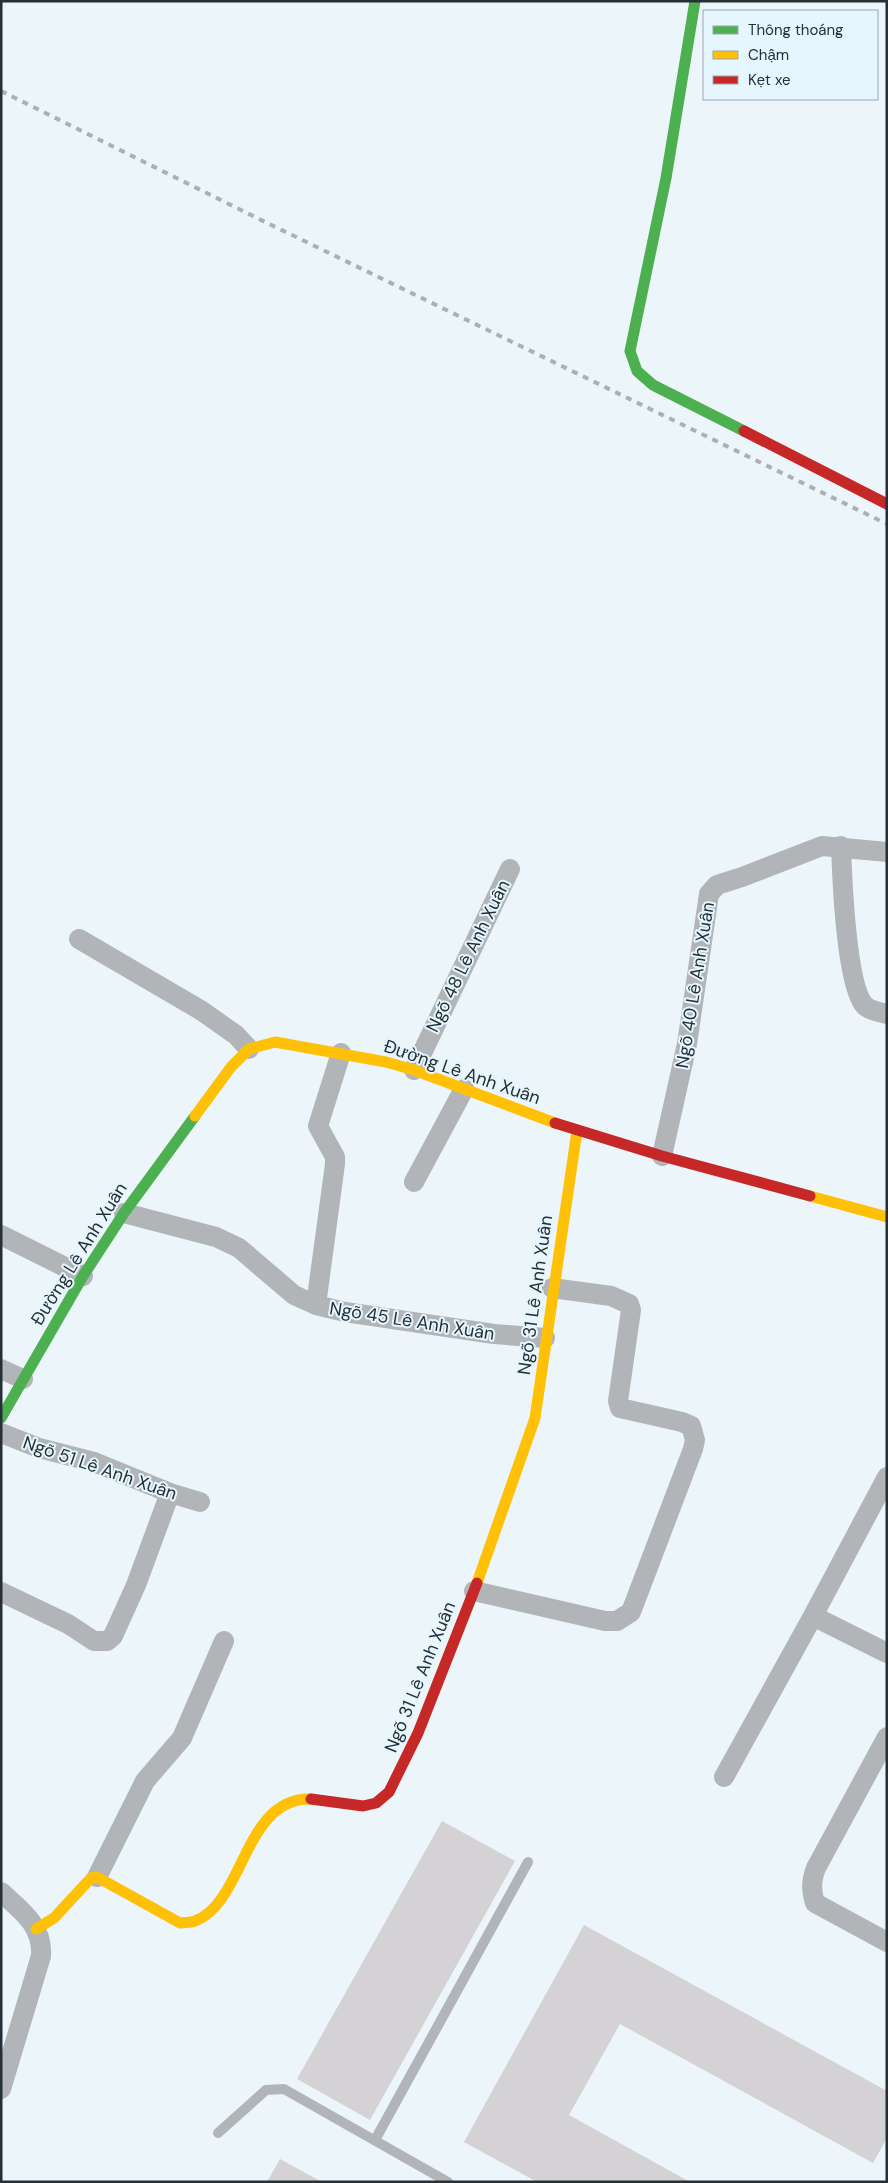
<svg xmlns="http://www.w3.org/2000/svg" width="888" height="2183" font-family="'DM Sans',sans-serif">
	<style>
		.building { fill: #d4d2d5 }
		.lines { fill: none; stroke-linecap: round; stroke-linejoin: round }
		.lane { stroke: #b1b5b8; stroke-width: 10 }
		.street { stroke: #b1b5b8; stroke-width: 20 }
		.fast { stroke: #4caf50; stroke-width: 11 }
		.slow { stroke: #ffc107; stroke-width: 11 }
		.jam { stroke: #c62828; stroke-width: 11 }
		.rail { stroke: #abb0b2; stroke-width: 4; stroke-dasharray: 6 6; stroke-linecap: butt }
		.labels { text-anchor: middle; stroke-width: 4; stroke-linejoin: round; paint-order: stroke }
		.street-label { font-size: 18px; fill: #252f35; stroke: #e6f6ff }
	</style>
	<rect width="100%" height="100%" fill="#ecf5f9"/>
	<path class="building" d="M442 1821 515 1861 370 2120 297 2079Z
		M584 1925 887 2091V2138L873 2163 620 2024 569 2115 690 2182H537L464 2142Z
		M280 2159 322 2182H267Z"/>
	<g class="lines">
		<path class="lane" d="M218 2133 266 2090 284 2089 448 2182
			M375 2140 528 1862"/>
		<path class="street" d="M841 846C842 876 846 987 865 1006 871 1011 879 1012 887 1014
			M79 939 202 1011 236 1035 249 1049
			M414 1070 510 869
			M662 1156 687 1044 709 894 717 885 742 877 822 846 887 852
			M414 1182 464 1089
			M124 1213 216 1237 239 1248 294 1295 316 1305 345 1312 494 1334 545 1338
			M1 1235 83 1276
			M316 1305 335 1164V1157L318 1126 341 1053
			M1 1369 23 1379
			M1 1433 39 1448 94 1462 170 1493 200 1502
			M474 1591 605 1621H617L631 1612 693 1449 695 1440 691 1426 682 1422 620 1408 618 1401 631 1310 629 1304 611 1296 552 1288
			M1 1592 68 1624 94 1641H107L113 1636 136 1585 170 1493
			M813 1616 887 1653
			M887 1737 816 1868C811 1881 811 1890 815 1903L887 1942
			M724 1777 813 1616 887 1477
			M97 1877 145 1781 182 1738 224 1641
			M1 1892C22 1911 43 1926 41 1956L1 2089"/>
		<path class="fast" d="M695 1 666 178 630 351 637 371 653 385 744 431
			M1 1418 83 1276 124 1213 195 1116"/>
		<path class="slow" d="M195 1116 231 1067 249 1049 275 1042 386 1062 414 1070 555 1123
			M810 1196 887 1217
			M477 1583 535 1418 577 1131
			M36 1929 54 1918 91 1878 97 1877 180 1923C185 1922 191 1923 195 1921 245 1902 244 1797 311 1799"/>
		<path class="jam" d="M744 431 887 504
			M555 1123 662 1156 810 1196
			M311 1799 363 1806 376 1803 389 1792 418 1733 477 1583"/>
		<path class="rail" d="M1 91 257 218 887 524"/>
	</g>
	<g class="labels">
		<g class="street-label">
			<text transform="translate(468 956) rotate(-64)" y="6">Ngõ 48 Lê Anh Xuân</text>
			<text transform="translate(695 985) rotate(-81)" y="6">Ngõ 40 Lê Anh Xuân</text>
			<text transform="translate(462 1072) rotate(19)" y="6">Đường Lê Anh Xuân</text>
			<text transform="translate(79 1254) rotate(-58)" y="6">Đường Lê Anh Xuân</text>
			<text transform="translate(535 1295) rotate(-82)" y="6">Ngõ 31 Lê Anh Xuân</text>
			<text transform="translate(412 1321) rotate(9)" y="6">Ngõ 45 Lê Anh Xuân</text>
			<text transform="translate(100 1468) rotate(19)" y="6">Ngõ 51 Lê Anh Xuân</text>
			<text transform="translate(420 1677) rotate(-68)" y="6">Ngõ 31 Lê Anh Xuân</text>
		</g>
	</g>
	<rect width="888" height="2183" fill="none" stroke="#252f35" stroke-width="5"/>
	<rect x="703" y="10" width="175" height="90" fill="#e6f6ff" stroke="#99a6ae"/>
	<rect x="713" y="26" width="25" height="8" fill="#4caf50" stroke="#99a6ae"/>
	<text x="748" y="35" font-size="15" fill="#252f35">Thông thoáng</text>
	<rect x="713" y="51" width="25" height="8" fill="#ffc107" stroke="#99a6ae"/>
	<text x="748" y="60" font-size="15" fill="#252f35">Chậm</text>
	<rect x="713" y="76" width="25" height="8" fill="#c62828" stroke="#99a6ae"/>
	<text x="748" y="85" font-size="15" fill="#252f35">Kẹt xe</text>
</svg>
